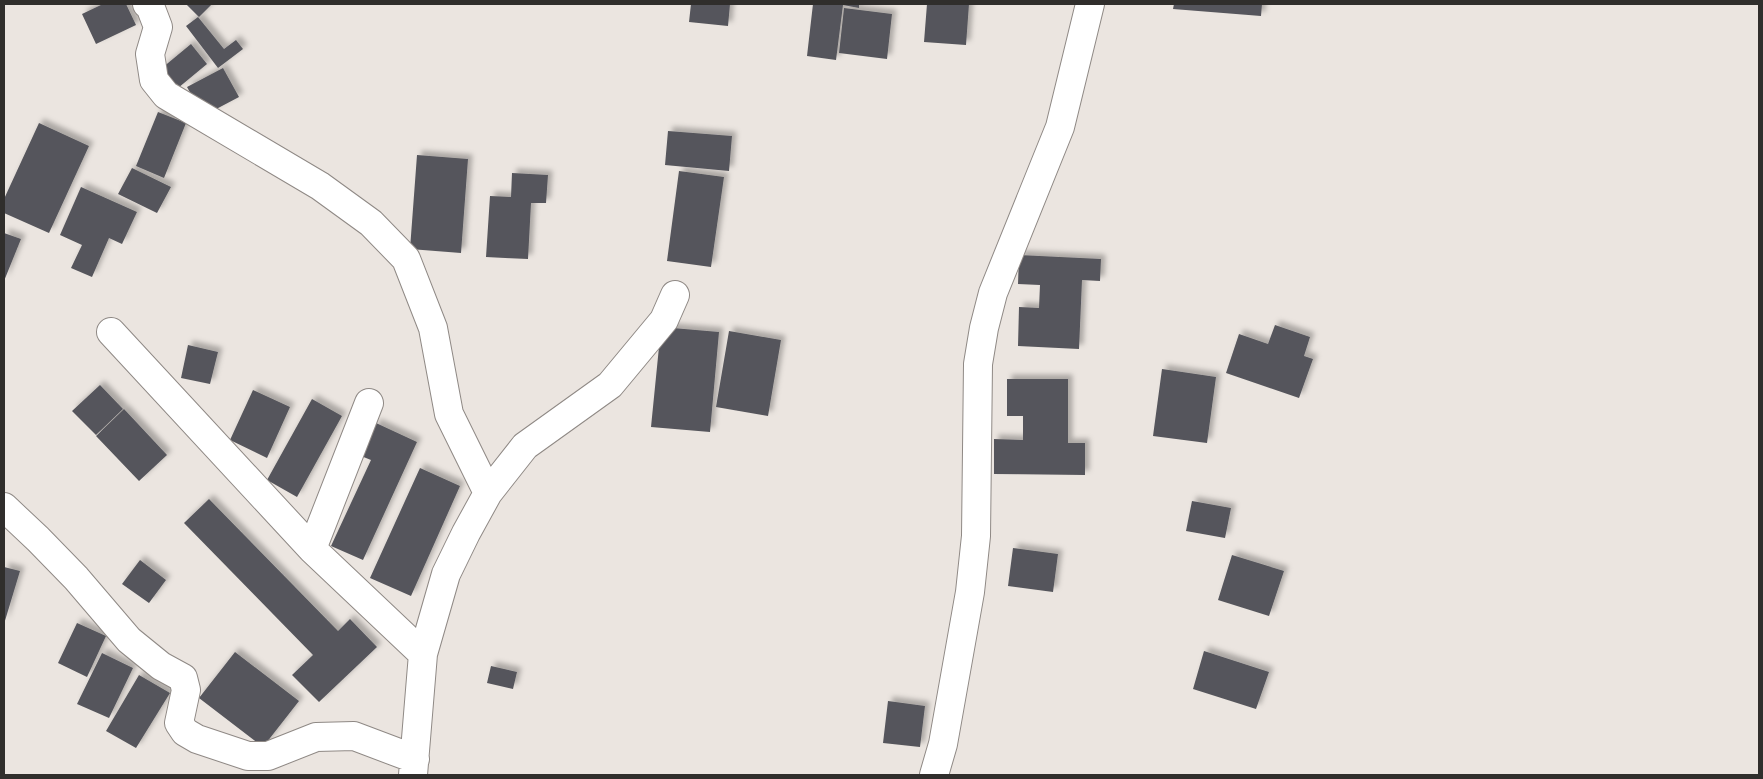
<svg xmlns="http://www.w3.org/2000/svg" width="1763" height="779" font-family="Inter,sans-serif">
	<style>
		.building { fill: #55555b; filter: url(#shadow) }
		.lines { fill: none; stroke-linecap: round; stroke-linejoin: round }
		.minor-casing { stroke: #8f8985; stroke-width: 30 }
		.minor { stroke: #fff; stroke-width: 28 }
	</style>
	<defs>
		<filter id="shadow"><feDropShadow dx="4.5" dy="-4.5" stdDeviation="2.5" flood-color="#0004"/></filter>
	</defs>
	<rect width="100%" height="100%" fill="#ebe5e0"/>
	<path class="building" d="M103 4H126L136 25 96 44 82 14Z
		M186 4H212L199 17Z
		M691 4H730L728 26 689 22Z
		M813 4H859V8L843 5 836 60 807 56Z
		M927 4H969L966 45 924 42Z
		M1174 4H1262L1261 16 1173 9Z
		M844 8 892 14 887 59 839 53Z
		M198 17 224 49 236 40 243 49 218 68 186 26Z
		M191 44 207 64 178 88 162 68Z
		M223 68 239 97 203 116 187 87Z
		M158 112 186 123 164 178 136 166Z
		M39 123 89 146 49 233 4 213V199Z
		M668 131 732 136 729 171 665 165Z
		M417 155 468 159 461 253 410 249Z
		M132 168 171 187 157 213 118 194Z
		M679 171 724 177 711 267 667 261Z
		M512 173 548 175 546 203H531L528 259 486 257 490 196 511 197Z
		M81 187 137 212 122 244 109 238 92 277 71 268 82 245 60 235Z
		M4 233 21 239 4 281Z
		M1019 255 1101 259 1100 281 1082 280 1079 349 1018 346 1019 307 1039 308 1040 285 1018 284Z
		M1275 325 1310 337 1304 356 1313 359 1299 398 1226 373 1239 334 1268 344Z
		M661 327 719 332 710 432 651 427Z
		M729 331 781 340 768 416 716 407Z
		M188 345 218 352 210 384 181 378Z
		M1162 369 1216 377 1207 443 1153 436Z
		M1007 379H1068V443H1085V475L994 474V439L1023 440V416H1007Z
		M100 385 123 409 96 435 72 411Z
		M253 390 290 407 267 458 230 440Z
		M312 399 342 416 297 497 267 480Z
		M124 409 167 455 139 481 96 436Z
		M376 423 417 442 363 560 331 546 371 460 361 456Z
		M420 468 460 486 411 596 370 578Z
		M209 499 338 631 350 619 377 647 319 702 292 675 313 655 184 523Z
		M1192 501 1231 508 1225 538 1186 531Z
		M1013 548 1058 554 1053 592 1008 586Z
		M1232 555 1284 571 1269 616 1218 600Z
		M140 560 166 580 149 603 122 584Z
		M4 567 20 571 4 624Z
		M77 623 106 636 87 677 58 663Z
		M1204 651 1269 672 1256 709 1193 689Z
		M235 652 299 701 263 747 199 698Z
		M102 653 133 668 109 718 77 704Z
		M491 666 517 672 513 689 487 683Z
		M139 675 170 693 136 748 106 731Z
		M888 701 925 706 920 747 883 743Z"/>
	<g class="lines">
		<defs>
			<path id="minor" d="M147 4 150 6 158 27 150 54 154 80 166 95 320 186 371 223 406 259 433 328 449 414 488 493
				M111 332 312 549 423 654
				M4 507 38 539 76 578 129 640 161 666 183 678 186 690 179 723 185 732 197 739 248 756H268L316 737 354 736 415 759
				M312 549 369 403
				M413 775 423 654 446 574 466 533 488 493 525 446 610 385 664 320 675 295
				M934 775 943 744 970 592 976 536 978 364 984 328 993 293 1060 127 1090 4"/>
		</defs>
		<use href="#minor" class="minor-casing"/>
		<use href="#minor" class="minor"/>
	</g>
	<rect width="1763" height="779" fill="none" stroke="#302e2c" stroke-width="10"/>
</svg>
